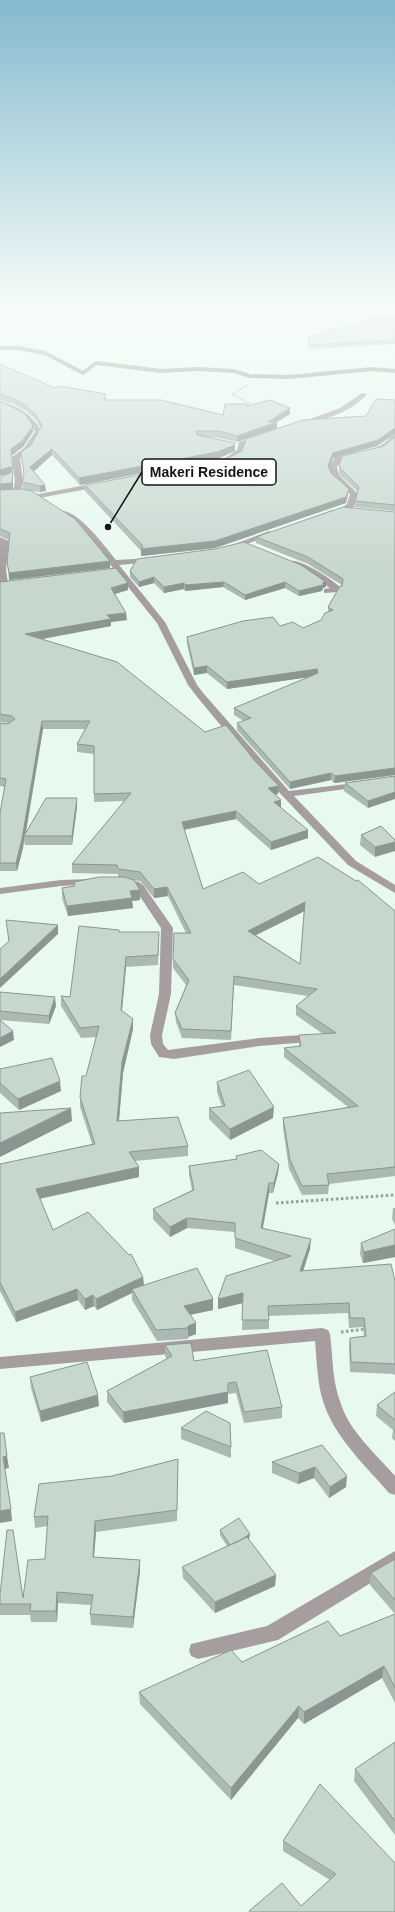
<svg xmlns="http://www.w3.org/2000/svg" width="395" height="1912" font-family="Arial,sans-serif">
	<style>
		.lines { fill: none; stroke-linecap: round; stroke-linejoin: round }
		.stream { stroke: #688e7b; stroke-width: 4 }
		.path-far1 { stroke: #95a29b; stroke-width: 1.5; stroke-dasharray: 1 1; stroke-linecap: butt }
		.path { stroke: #95a29b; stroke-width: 3; stroke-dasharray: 2.5 2.5; stroke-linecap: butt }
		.minor { fill: #a59d9e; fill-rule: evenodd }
		.wall { fill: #aab9b1; fill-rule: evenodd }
		.shaded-wall { fill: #8b9690 }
		.building { fill: #c6d7ce; stroke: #8b9690; fill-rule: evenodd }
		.leader { fill: none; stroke: #111714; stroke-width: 1.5 }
		.callout-dot { fill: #111714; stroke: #fff; stroke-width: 1.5 }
		.callout { fill: #fff; stroke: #111714; stroke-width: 1.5 }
		.callout-label { font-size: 14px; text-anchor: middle; font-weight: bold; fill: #111714 }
	</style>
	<rect width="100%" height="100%" fill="#e8f9f0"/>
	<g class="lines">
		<path class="stream" d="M0 348H18L45 353 83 373 96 363 161 371 198 369 234 371 250 376 289 377 372 369 395 371"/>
		<path class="path-far1" d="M248 385 232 394 249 403 251 408"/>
		<path class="path" d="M276 1203 395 1195
			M341 1332 366 1329"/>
		<path class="minor" d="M362 393 367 394C351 414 323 419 299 426L294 425 340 408Z
			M0 401C17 406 35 415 41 432L30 451 20 458 23 481 21 492 17 494 13 492 15 481 12 457 24 448 35 432C29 417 14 411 0 405Z
			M395 434V440C390 446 384 453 375 452V448L383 444Z
			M261 435 264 437 263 438 245 444 244 453 231 461 224 459 237 450 239 442Z
			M356 452 360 454 359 456 341 460 337 467 339 475 358 494 354 507 343 512 339 510 347 504 350 494 332 478 329 467 335 457Z
			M101 482 105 484 104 486 39 498 35 496 39 494Z
			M332 510H335V514L300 526 293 524Z
			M60 511C77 508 106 548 116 560L154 558 155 560 151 562 119 565 165 622 197 685 204 694 289 791 364 782 365 784 360 787 294 796 356 861 395 885V893L348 865 256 768 198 698 188 685 157 623 88 537 79 527 60 515Z
			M269 531 276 533 234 549 227 547Z
			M0 537 9 541 6 569 8 584 4 587 0 584Z
			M291 561C301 559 335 581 342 589L338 592 324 593V589L330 588 301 569 291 565Z
			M90 879 94 880 96 882 94 884 61 886 0 894V888L61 880Z
			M125 879 139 882 143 885 173 928 171 994 162 1035 163 1044 168 1050 259 1038 316 1034 321 1035 322 1038 321 1041 259 1046 174 1059 159 1057 151 1044 150 1035 159 994 161 928 135 889 121 884 119 882 121 880Z
			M322 1328 328 1330 330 1334C333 1357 332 1382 341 1404 350 1432 376 1454 395 1476V1495L389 1493C366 1466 336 1439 324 1404 317 1384 317 1362 315 1341L0 1369V1357Z
			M395 1551V1568L278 1640 198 1659 191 1656 189 1650 191 1644 267 1626Z"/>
	</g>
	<path class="wall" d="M395 318V344L309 349 308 337Z
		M0 364 55 388 106 394V400L223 415 247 406 290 414 277 422V428L237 442 219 438 207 437 235 449V451L217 459 80 485 52 455 34 471 45 485 46 491 40 492 32 491 110 568 9 580 7 562 9 540 0 536V478L6 475 0 476V401L33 426V432L23 447 11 456 13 478V490L23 489 22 482 24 475 21 452 31 445 40 428 36 420 26 411 13 404 0 400Z
		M395 400V434L377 446 343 455 384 446 395 437V511L355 507V501L358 492 339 474V465L342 456 333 458 329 468 331 473 348 494 346 503 215 548 141 556V551L85 491V485L223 460 366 416Z
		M395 512V775L334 783 331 780 290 789 237 730V723L244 721 234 715V708L309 677 227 689 207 673 194 675 187 644V637L280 626 303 628 321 620 328 612V607L342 585 308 564 256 543V537Z
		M137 559 326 587 323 588 322 591 299 596 285 588 245 600 223 587 185 591 184 589 164 593 154 583 139 587 130 577V571Z
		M0 582 128 590 115 594 127 620 111 622V626L41 639 205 732 255 761 279 786 278 794 275 795 281 808 308 830V838L271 850 236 819 184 830 203 889 259 884 395 911V1176L329 1184 328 1194 302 1195 289 1169 283 1128V1118L348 1107 284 1057V1048L299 1046V1035L323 1034 296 1015V1006L308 996 234 985 231 1040 182 1038 176 1022 175 1013 186 985 173 968V959L186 933 168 896 154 898 140 881 132 880 140 890V900L132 901 133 908 68 916 62 898V888L75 886 74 882 118 877V874L72 873V864L124 801 94 802V754L77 752V744L85 729H43L26 833 77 807 72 845H25L24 840 23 848 17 871H0V813L5 787 0 786V723L8 724 9 723 0 722ZM304 911 300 964 256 935Z
		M395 776 368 808 344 791 345 783Z
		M381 826 375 857 360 845 361 835Z
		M119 932 159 942 158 965 126 967 122 1011 133 1019V1029L123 1073 119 1121 188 1146V1156L135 1161 139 1167V1177L40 1199 53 1230 143 1277 144 1285 213 1299V1310L190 1315 196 1334 188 1337V1339L157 1341 132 1300V1293L97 1310 94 1306 85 1310 78 1300 16 1322 0 1291V1164L92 1144 80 1107V1097L86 1076 97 1037 81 1038 61 1006V996L70 997Z
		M0 992 56 1006 49 1024 0 1020Z
		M0 1069 61 1091 19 1110 0 1093Z
		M217 1082 273 1118 230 1140 209 1119V1108L222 1106 217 1092Z
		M236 1156 279 1164 278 1173 273 1193H269L263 1228 310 1249 303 1271 395 1281V1375H393L394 1374 350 1372 349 1348 350 1338 364 1336 363 1327 349 1328 348 1313 269 1316V1329L242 1330 243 1303 218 1309 275 1261 235 1248V1232L187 1228 170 1237 153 1219V1209L192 1190 189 1175V1166L236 1160Z
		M393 1208H395V1225L392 1219Z
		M395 1229V1257L363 1263 360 1254 361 1243Z
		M165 1345 194 1361 282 1407V1418L244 1423 236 1393 228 1394V1403L124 1423 107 1402V1391L167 1359 165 1356Z
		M30 1377 99 1406 41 1422 31 1388Z
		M395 1392V1441L392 1438 393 1430 376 1416 377 1405Z
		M181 1428 231 1447V1458L181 1439Z
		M322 1445 346 1487 329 1498 314 1478 298 1484 272 1473V1462Z
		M178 1459 177 1521 96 1532 94 1557 140 1560V1571L133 1628 91 1625 90 1614 91 1605 58 1603 57 1622H31L30 1615H0V1595L23 1598 45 1559 48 1526 35 1528 34 1517 112 1476Z
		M220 1530 250 1534 249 1539V1540L276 1575 275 1586 215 1613 183 1578 182 1567 227 1546 220 1535Z
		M395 1559V1703L382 1678 304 1724 298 1718 231 1800 140 1704 139 1692 242 1662 340 1636 395 1614 370 1585 371 1573Z
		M395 1742V1835L354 1781 355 1769Z
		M283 1841 395 1912H249V1911L301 1906 330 1880 283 1851Z"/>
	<path class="shaded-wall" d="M290 408V414L277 422V428L237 442V436L268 422Z
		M33 426V432L23 447 11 456V449Z
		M395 428V434L377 446 333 458 328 472V466L333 453Z
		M235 443V451L217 459 80 485 79 478Z
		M52 449V455L31 474 30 467Z
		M11 467 12 473 0 476V470Z
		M13 471V490L0 491V484Z
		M45 485 46 491 40 492V486Z
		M349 489 348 494 346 503 215 548 141 556V549Z
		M110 561V568L9 580V573Z
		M154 577V583L139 587V582Z
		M224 582 223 587 185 591V585Z
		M285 582V588L245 600V595Z
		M326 582V587L323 588 322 591 299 596V591Z
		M128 583V590L111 595V588Z
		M184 583V589L164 593V587Z
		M126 613 127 620 111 622V626L26 642 25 634 107 615Z
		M207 666V673L194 675V668Z
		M317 669V676L227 689V682Z
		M42 721 43 729 25 836H24V840L23 848 17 871 16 863Z
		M395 768V775L334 783 335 776Z
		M331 773V780L290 789V782Z
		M279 786 278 794 268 797V788Z
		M395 792V799L368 808V801Z
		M77 798V807L72 845V836Z
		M281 800V808L274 802Z
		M236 811V819L182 830V822Z
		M308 830V838L271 850V842Z
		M395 842V851L375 857V847Z
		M167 887 168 896 154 898V889Z
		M140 890V900L132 901 133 908 68 916 67 906 130 891Z
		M305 902V911L248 939V931Z
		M58 925V934L0 988V979Z
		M126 957V967L121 1020V1010Z
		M55 997 56 1006 49 1024V1016Z
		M133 1019V1029L123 1073 118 1131 117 1121 122 1062Z
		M13 1031 14 1040 0 1047V1038Z
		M60 1081 61 1091 19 1110 18 1099Z
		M274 1107 273 1118 230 1140V1129Z
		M71 1108 72 1121 0 1157V1143Z
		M279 1164 278 1173 273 1193 274 1183Z
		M139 1167V1177L37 1199 36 1189Z
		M269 1183V1193L261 1237V1228Z
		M187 1218V1228L170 1237V1227Z
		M311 1239 310 1249 300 1281V1271Z
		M395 1245V1257L363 1263 364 1252Z
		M143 1277 144 1288 132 1289V1293L97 1310 96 1299Z
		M77 1289 78 1300 16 1322 15 1312Z
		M243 1293V1303L218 1309V1299Z
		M93 1295 94 1306 85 1310V1299Z
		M213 1299V1310L184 1316V1306Z
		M196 1323V1334L188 1337V1326Z
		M228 1392V1403L124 1423 123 1412Z
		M98 1395 99 1406 41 1422 40 1411Z
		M7 1456 9 1468 4 1469 3 1457Z
		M315 1467 314 1478 298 1484 299 1473Z
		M347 1476 346 1487 329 1498 330 1487Z
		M11 1509 12 1521 0 1523V1511Z
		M95 1521 96 1532 93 1567V1557Z
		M250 1534 249 1539 231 1552V1546Z
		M140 1560V1571L133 1628V1617Z
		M276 1575 275 1586 215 1613V1602Z
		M57 1592 58 1603 57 1622 56 1611Z
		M384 1666 382 1678 304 1724V1712Z
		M299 1706 298 1718 231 1800V1788Z"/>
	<path class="building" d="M395 318V340L309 345 308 337 370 320Z
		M0 364 55 388 60 386 106 394 104 400H161L223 415 225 404H247V406L270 400 290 408 268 422H277L237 436 219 431H196L197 435 235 443V445L217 452 79 478 52 449 30 467 45 485 40 486 22 482 24 474 21 452 31 445 42 425 35 414 25 405 13 398 0 394Z
		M376 399 395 400V428L378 440 333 453 328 466 331 473 349 489 346 497 215 541 141 549 143 546 85 485 223 460 242 451 246 439 303 420 366 416Z
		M0 401 24 413 33 426 22 441 11 449 13 470 11 467 0 470Z
		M395 437V505L355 501 359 487 340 468 339 465 342 456 384 446Z
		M13 471 12 483 0 484V478Z
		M22 489 32 491 75 519 110 561 9 573 7 562 10 533 0 529V490Z
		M343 507 395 512V768L335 776 331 773 290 782 237 723 251 718 234 708 318 673 317 669 227 682 207 666 194 668 187 637 243 621 273 617 280 626 293 622 303 628 321 620 325 613 333 610 328 607 340 586H342L343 579 308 557 256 537Z
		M244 542 301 565 326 582H323V585L299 591 285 582 245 595 224 582 185 585 184 583 164 587 154 577 139 582 130 571 137 559 215 549Z
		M116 568 128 583 111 588 126 613 107 615 111 619 25 634 117 662 205 732 226 725 255 761 279 786 268 788 281 800 274 802 308 830 271 842 236 811 182 822 203 889 243 872 259 884 318 857 356 881 358 880 395 911V1167L327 1174 329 1185 302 1186 290 1160 283 1118 358 1106 284 1048 301 1046 299 1035 336 1033 296 1006 317 989 234 976 231 1031 182 1029 175 1013 189 980 173 959 174 933H191L167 887 154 889 140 872 118 869 117 865 72 864 131 793 94 794V746L77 744 90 721H42L22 839 16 863H0V813L6 779 0 778V723L8 724 15 719 12 716 0 714V582ZM305 902 300 964 248 931Z
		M395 776V792L368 801 345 783Z
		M46 798H77L72 836H24Z
		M381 826 395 840V842L375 847 361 835Z
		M99 877H124L134 880 140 890 130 891 132 898 67 906 62 888 75 886 74 882Z
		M6 920 58 925 0 979V949L9 941Z
		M79 926 119 930V932H159L158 955 126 957 121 1010 133 1019 122 1062 117 1121 178 1117 188 1146 129 1152 139 1167 36 1189 53 1230 88 1212 129 1255 131 1254 143 1277 96 1299 93 1295 85 1299 77 1289 15 1312 0 1282V1164L95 1144 80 1097 82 1076H86L99 1026 80 1028 61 996 70 997Z
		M0 992 55 997 49 1016 0 1011Z
		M0 1020 13 1031 0 1038Z
		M52 1058 60 1081 18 1099 0 1083V1069Z
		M249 1070 274 1107 230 1129 209 1108 225 1106 217 1082Z
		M71 1108 0 1143V1113Z
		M261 1150 279 1164 274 1183H269L261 1228 311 1239 300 1271 391 1264 395 1281V1365V1364L351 1362 350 1338 366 1336 364 1318H350L349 1303 268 1306 269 1320H242L243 1293 218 1299 226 1276 291 1256 235 1238V1223L187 1218 170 1227 153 1209 194 1190 189 1166 237 1159 236 1156Z
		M395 1229V1245L364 1252 361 1243Z
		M197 1268 213 1299 184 1306 196 1323 188 1326V1328L156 1330 132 1289Z
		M191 1343 194 1361 267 1350 282 1407 244 1412 236 1382 228 1383V1392L123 1412 107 1391 172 1356 165 1345Z
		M87 1362 98 1395 40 1411 30 1377Z
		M395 1392V1420L377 1405Z
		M206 1411 230 1423 231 1447 181 1428Z
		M0 1433H4L7 1456 3 1457 11 1509 0 1511Z
		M322 1445 347 1476 330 1487 315 1467 299 1473 272 1462Z
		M178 1459 177 1510 95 1521 93 1557 140 1560 133 1617 90 1614 93 1595 57 1592 56 1611H30L31 1604H0V1595L7 1530H13L23 1598 28 1560 45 1559 48 1516 34 1517 39 1484 112 1476Z
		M239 1518 250 1534 239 1541 230 1545 220 1530Z
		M247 1537 276 1575 215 1602 182 1567Z
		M395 1559V1600L371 1573Z
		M395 1614V1688L384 1666 304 1712 299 1706 231 1788 139 1692 231 1650 242 1662 328 1621 340 1636Z
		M395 1742V1821L355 1769Z
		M320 1784 395 1863V1912H250L249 1911 282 1883 301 1906 336 1874 283 1841Z"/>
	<linearGradient id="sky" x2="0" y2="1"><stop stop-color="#84b9ce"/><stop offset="0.53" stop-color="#f5fcf8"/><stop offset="1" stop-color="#f5fcf8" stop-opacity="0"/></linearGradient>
	<rect width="395" height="576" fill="url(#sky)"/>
	<path class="leader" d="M108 527L142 472"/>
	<circle class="callout-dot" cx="108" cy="527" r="4"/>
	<rect class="callout" x="142" y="459" width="134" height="26" rx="4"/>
	<g class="callout-label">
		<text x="209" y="477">Makeri Residence</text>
	</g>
</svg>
